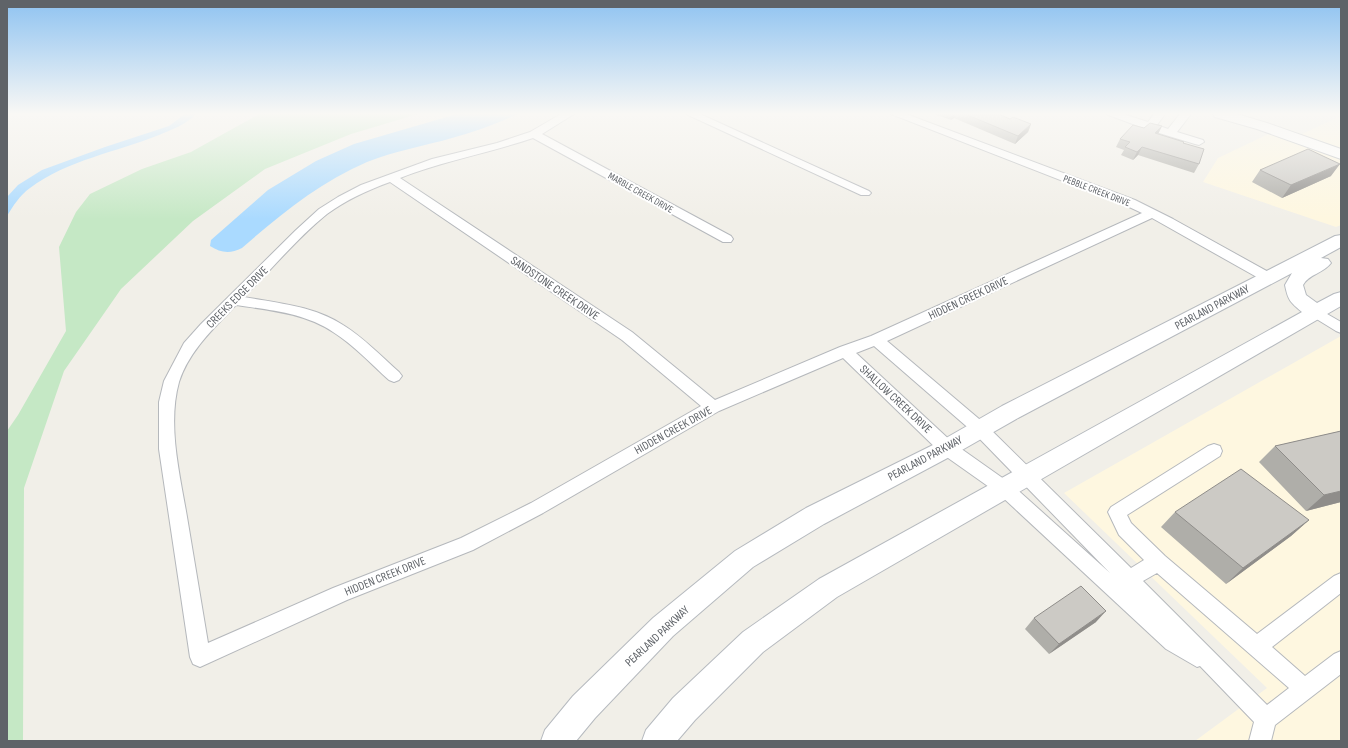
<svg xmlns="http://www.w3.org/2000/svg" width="1348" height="748" font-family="'Sofia Sans Condensed',sans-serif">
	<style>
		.commercial { fill: #fef7e0 }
		.green { fill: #c5e8c5 }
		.water { fill: #aadaff }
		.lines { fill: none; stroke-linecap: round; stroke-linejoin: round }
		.street-casing { stroke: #b5b8bc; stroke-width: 2 }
		.secondary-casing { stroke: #b6babf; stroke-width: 2 }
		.street { fill: #fff; fill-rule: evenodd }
		.secondary { fill: #fff; fill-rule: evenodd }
		.wall { fill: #afaea9 }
		.shaded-wall { fill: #8f8d8a }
		.building { fill: #cccac5; stroke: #8f8d8a }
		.labels { text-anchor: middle; stroke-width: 4; stroke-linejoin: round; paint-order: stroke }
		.far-street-label { font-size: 10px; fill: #5f6368; stroke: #fff }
		.street-label { font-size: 12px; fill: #5f6368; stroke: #fff }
	</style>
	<rect width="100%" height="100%" fill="#f1efe8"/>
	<path class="commercial" d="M1341 116V225L1336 227 1203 182 1218 158 1283 127 1302 134Z
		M1341 336V741H1195L1267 688 1064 493Z"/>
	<path class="green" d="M259 114H418L351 134 265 169 193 221 121 289 64 371 24 488 23 741H7V431L18 415 66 331 59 247 76 212 90 194 142 169 191 152Z"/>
	<path class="water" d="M185 114H196C187 124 171 130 159 135 117 152 67 160 30 188 20 195 13 206 7 216V197L18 185 42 170 105 147 169 126Z
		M457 114H518C496 124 474 132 452 138 424 146 394 151 367 162 320 182 281 214 242 248 230 254 221 253 210 246L211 240 268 190 316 161 354 144Z"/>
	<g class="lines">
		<defs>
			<path id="street" d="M561 114H574L542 134 731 236 733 239 731 242H723L533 138C489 153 443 161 400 178L632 332 715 400 840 347 871 336 1142 213 1127 206 891 114H906L1135 200 1173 219 1272 274 1274 277 1272 280 1267 281 1262 280 1152 218 887 341 985 424 1131 568 1144 560 1119 535 1108 512 1111 507 1208 446 1214 444 1220 446 1222 451 1220 456 1127 515 1131 523 1165 556 1257 634 1334 576 1341 573V593L1272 647 1305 676 1334 654 1341 651V674L1275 725 1271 741H1249L1254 722 1200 666 1197 667 1166 649 999 494 941 453 843 358 719 411 543 513 473 550 347 600 200 667 193 664 190 657 159 449V402L164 381 184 343 201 324 296 230 319 209 338 197 361 185 432 159 497 143 530 132ZM390 182 622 340 701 406 531 503 461 538 333 588 208 643C201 601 194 559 187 517 180 475 167 425 179 382 189 351 214 328 236 305 269 310 305 313 333 332 354 345 371 364 389 380L394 382 399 380 402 376 399 372C381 356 364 338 343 325 314 306 277 303 244 297 271 270 297 238 327 214 346 200 368 190 390 182ZM874 346 973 432 1110 573 1011 484 953 443 856 353ZM1157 573 1289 688 1267 705 1143 581Z
				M686 114H700L869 191 871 193 869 195H861Z
				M1106 114H1123L1148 122 1154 114H1165L1157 125 1168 129 1180 114H1191L1177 132 1203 140 1204 142 1199 145 1195 144 1146 129Z
				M1315 307 1341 322V333L1336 331 1310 315 1308 312 1310 309Z"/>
			<path id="secondary" d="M1213 114H1237L1267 123 1341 149V159L1257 129 1215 117Z
				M1341 235V247L1321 258 1328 259 1331 263C1324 273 1309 274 1303 285L1306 295 1317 303 1334 294 1341 292V306L837 597 763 652 695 720 677 741H642L646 730 673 698 743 632 819 579 1302 312C1290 302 1288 300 1285 285L1292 273 1018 418 955 454 824 524 753 567 673 636 595 718 576 741H541L545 730 573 696 653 618 735 551 806 508 939 442 1002 406 1335 236Z"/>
		</defs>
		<use href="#street" class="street-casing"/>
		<use href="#secondary" class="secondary-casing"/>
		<use href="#street" class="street"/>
		<use href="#secondary" class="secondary"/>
	</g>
	<path class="wall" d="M934 114H998L1010 119 1031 124 1028 132 1015 144 954 118 951 120Z
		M1162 126 1158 134 1183 143 1199 164 1194 173 1138 155 1133 160 1121 155 1124 150 1116 147 1120 139 1144 128Z
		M1260 170 1331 176 1282 198 1252 182Z
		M1341 431V502L1306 511 1259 462 1275 446Z
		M1175 512 1309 520 1291 536 1226 584 1161 527Z
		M1034 618 1096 622 1049 654 1025 629Z"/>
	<path class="shaded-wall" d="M953 114H955L954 118 951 120Z
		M1031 124 1028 132 1015 144 1018 136Z
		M1162 126 1158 134 1155 133Z
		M1142 147 1138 155 1133 160 1137 152Z
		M1340 164 1331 176 1282 198 1291 185Z
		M1341 491V502L1306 511 1324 495Z
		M1309 520 1291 536 1226 584 1243 568Z
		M1106 611 1096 622 1049 654 1059 644Z"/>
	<path class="building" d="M965 114H998L1010 119 1013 117 1031 124 1018 136Z
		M1150 123 1162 126 1155 133 1184 142 1183 143 1204 149 1199 164 1142 147 1137 152 1125 147 1130 142 1120 139 1133 125 1144 128Z
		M1308 149 1340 164 1291 185 1260 170Z
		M1341 431V491L1324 495 1275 446Z
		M1241 469 1309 520 1243 568 1175 512Z
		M1081 586 1106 611 1059 644 1034 618Z"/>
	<linearGradient id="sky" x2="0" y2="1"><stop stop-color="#8fc3f1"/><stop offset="0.52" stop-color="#f9f8f5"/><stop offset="1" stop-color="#f9f8f5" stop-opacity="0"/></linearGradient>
	<rect width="1348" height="219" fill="url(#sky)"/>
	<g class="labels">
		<g class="far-street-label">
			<text transform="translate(1097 190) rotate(21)" y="4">PEBBLE CREEK DRIVE</text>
			<text transform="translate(641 192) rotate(29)" y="4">MARBLE CREEK DRIVE</text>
		</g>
		<g class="street-label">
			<text transform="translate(555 288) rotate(34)" y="4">SANDSTONE CREEK DRIVE</text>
			<text transform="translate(237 297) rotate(-45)" y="4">CREEKS EDGE DRIVE</text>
			<text transform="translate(968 298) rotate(-25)" y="4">HIDDEN CREEK DRIVE</text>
			<text transform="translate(1212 307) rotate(-28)" y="4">PEARLAND PARKWAY</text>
			<text transform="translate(896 399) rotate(43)" y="4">SHALLOW CREEK DRIVE</text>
			<text transform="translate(673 430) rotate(-29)" y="4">HIDDEN CREEK DRIVE</text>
			<text transform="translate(925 458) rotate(-28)" y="4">PEARLAND PARKWAY</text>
			<text transform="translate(385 576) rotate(-22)" y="4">HIDDEN CREEK DRIVE</text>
			<text transform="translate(657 636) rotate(-43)" y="4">PEARLAND PARKWAY</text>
		</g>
	</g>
	<rect width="1348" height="748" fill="none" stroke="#5f6368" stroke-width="16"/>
</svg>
